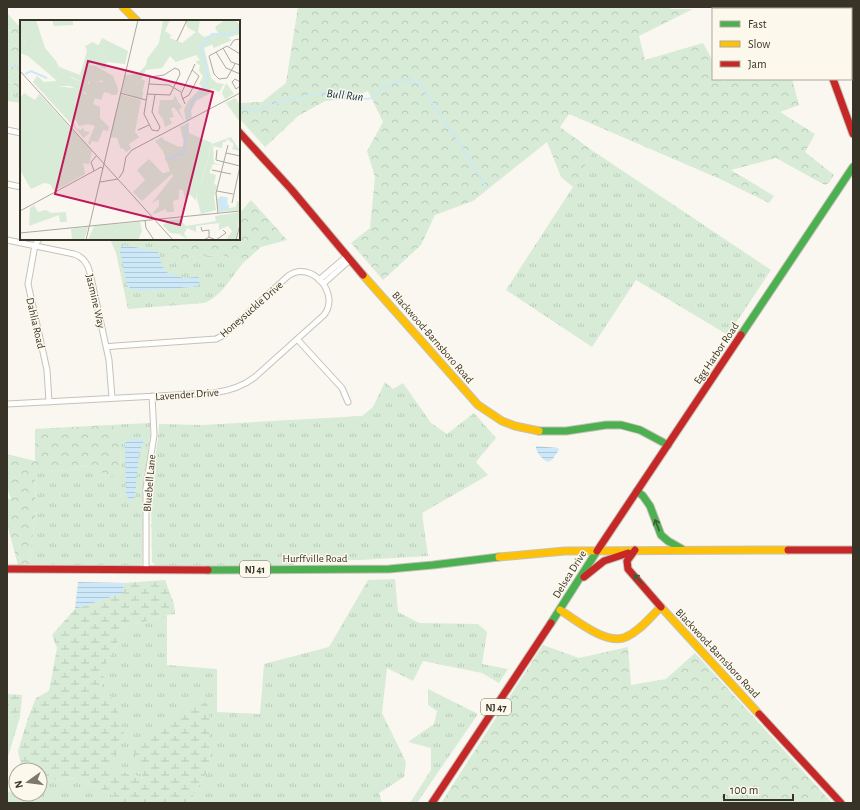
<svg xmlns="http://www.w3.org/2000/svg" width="860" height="810" font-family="'Alegreya Sans',sans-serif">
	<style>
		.grass { fill: url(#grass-tufts) }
		.forest { fill: url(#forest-crowns) }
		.wetland { fill: url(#wetland-marsh) }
		.water { fill: url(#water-rules) }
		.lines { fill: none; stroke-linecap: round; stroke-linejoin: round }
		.stream { stroke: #cce8f9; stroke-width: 1.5 }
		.street-casing { stroke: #c5c2b9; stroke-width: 7 }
		.fast-casing { stroke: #c5c2b9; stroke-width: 9 }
		.slow-casing { stroke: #c5c2b9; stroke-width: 9 }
		.jam-casing { stroke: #c5c2b9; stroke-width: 9 }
		.street { stroke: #fefefd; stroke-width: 5 }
		.fast { stroke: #4caf50; stroke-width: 7 }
		.slow { stroke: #ffc107; stroke-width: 7 }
		.jam { stroke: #c62828; stroke-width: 7 }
		.oneway { stroke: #3f5e35 }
		.labels { text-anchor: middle; stroke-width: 3; stroke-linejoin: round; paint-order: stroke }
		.shield { fill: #fdf8ec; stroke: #736e62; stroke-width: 1 }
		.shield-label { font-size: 10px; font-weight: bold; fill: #383327 }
		.street-label { font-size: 11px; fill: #383327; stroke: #fdf8ec }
		.water-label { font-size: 12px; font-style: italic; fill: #032e45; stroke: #fdf8ec }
		.inset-river { fill: none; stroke: #cce8f9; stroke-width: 2 }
		.inset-road { fill: none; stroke: #aca9a0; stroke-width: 1 }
		.view { fill: #c2185b; fill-opacity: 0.15; stroke: #c2185b; stroke-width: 2 }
		.inset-edge { fill: none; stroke: #383327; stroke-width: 2 }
	</style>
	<defs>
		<pattern id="grass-tufts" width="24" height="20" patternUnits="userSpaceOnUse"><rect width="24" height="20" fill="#d7ebd7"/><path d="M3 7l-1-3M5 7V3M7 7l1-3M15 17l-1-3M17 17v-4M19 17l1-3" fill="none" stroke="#b9cab9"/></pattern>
		<pattern id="forest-crowns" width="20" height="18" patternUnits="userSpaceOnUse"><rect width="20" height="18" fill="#d7ebd7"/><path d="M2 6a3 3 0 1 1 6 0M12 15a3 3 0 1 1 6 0" fill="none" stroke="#b9cab9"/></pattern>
		<pattern id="wetland-marsh" width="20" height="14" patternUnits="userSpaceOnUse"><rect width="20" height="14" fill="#d7ebd7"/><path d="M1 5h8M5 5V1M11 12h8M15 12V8" fill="none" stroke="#b9cab9"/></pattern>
		<pattern id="water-rules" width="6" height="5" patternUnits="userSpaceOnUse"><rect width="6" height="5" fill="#cce8f9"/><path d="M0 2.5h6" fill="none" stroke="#b0c7d5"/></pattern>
	</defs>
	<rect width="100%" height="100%" fill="#f9f7f0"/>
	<path class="grass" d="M822 7H853V77L851 75V9H823Z
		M7 13 17 24 10 31 7 30Z
		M7 78 21 92V103L7 101Z
		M593 151 771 270 728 335 636 280 592 347 506 290 573 187Z
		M110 239H142L168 244 173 265 194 256 223 255 242 264C231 278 221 297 204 303L128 309 116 253Z
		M385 382 393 389 403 383 431 423 447 434 474 413 496 438 476 462 488 475 422 513 428 556 360 560 294 559V565L156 566 152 562 151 488 158 437 159 424 202 425 362 416 373 407Z
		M150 423V436L143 485 142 564 140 565 129 566 29 564 36 509 35 471 71 470 78 467 90 466 106 475 121 477 120 445 113 426 109 425Z
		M395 579 398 612 419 623 478 624 487 632 482 664 508 669 499 683 482 673 423 661 413 681 387 668 382 713 406 762 404 777 379 793 382 803H189L210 767 208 706 200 698 144 778 111 768 109 694 97 704 107 661 126 627 167 615V665L217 669V712L260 714 264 664 329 647 368 580Z
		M428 689 478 714 417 803H410L431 770V748L408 742 434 724 437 711 428 705Z
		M7 715 20 717 7 760Z
		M79 778 116 797 122 803H7V791L27 799 33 794H40V788L49 780Z"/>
	<path class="forest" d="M298 7H670L671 9H693L639 36 645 60 703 43 713 61V79H722L724 81 729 79H792L799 105 780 112 815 134 805 152 834 175 829 183 825 185 776 158 731 170 774 196 769 203 720 179 569 114 560 127 593 151 573 187 561 177 547 142 473 201 435 215 421 245 383 280 351 243 370 228 375 177 367 151 383 122 368 91 348 99 325 101 298 116 265 147 239 118V103L262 102 286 83Z
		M17 24 21 28V92L7 78V30L10 31Z
		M251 200 287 240 261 247 242 264 223 255 194 256 173 265 167 244 142 239H239V214Z
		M109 425 113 426 120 436 121 478 106 475 90 466 78 467 71 470 35 471 36 509 29 564 18 565 7 524V499H11L7 487V454L35 461V429Z
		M543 645 579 658 628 647 631 685 666 679 695 653 832 803H441Z"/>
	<path class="wetland" d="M165 580 174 604 175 614 167 615 126 627 107 661 98 703 109 694 115 703 124 732 111 768 143 778 132 747 200 698 209 706 210 767 189 803H122L116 797 79 778 49 780 40 788V770H22L18 751 28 718 36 698 49 691 57 648 52 635 75 609 123 593 124 583Z
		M7 694 22 695 20 717 7 715Z"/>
	<path class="water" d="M125 245 158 252 162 266 166 272 183 278 198 277 200 279 199 285C192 288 139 292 131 289L127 285 120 252 121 247Z
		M133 439H142L144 440 140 450 137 473 135 496 134 499 129 500 126 493 125 444 126 442Z
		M536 446 558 448 559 450 552 460 548 462C543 460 535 452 536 446Z
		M78 582 124 583 123 593 75 609Z"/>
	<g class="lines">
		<path class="stream" d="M7 65 21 68
			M239 107 250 111H256L288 99 326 92 367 99 372 98 383 88 399 80H412L421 84 436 109 457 139 487 189"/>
		<defs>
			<path id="street" d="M7 130 21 133
				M7 184 21 187
				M39 239 35 245 28 284 47 370 49 402
				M7 240 74 254C84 257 88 264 90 273L109 360 112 398
				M319 280 347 256
				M323 284 350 260
				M297 339 342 388 348 402
				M7 404 213 393C228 391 242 387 255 377L324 315C341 294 311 259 288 276L224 335 216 339 115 346 106 347
				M146 570V488L154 435 152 396"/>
			<path id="fast" d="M807 7 808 9
				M741 335 853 167
				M539 431H566L606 425H621L640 430 668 445
				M637 491 643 496 650 506 661 535 668 541 682 549
				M208 570 389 569 433 565 499 557
				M551 623 597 551"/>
			<path id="slow" d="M123 7 137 21
				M363 275 478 405 502 421 515 426 539 431
				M499 557 565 551 788 550
				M560 610C576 620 607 646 626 637 640 631 650 617 661 607L759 714"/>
			<path id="jam" d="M833 79 853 134
				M239 132 291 189 363 275
				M635 550 627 561 628 569 661 607
				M788 550H853
				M597 551 741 335
				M7 569 208 570
				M584 577 604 561 628 553
				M759 714 841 803
				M432 803 551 623"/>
		</defs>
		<use href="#street" class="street-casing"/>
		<use href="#fast" class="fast-casing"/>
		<use href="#slow" class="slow-casing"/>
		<use href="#jam" class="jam-casing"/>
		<use href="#street" class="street"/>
		<use href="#fast" class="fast"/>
		<use href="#slow" class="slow"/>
		<use href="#jam" class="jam"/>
	</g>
	<defs><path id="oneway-shaft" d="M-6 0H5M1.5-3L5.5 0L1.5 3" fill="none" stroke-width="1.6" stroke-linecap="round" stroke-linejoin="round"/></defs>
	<g class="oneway">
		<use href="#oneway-shaft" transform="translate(657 525) rotate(-111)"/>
		<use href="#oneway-shaft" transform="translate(638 579) rotate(-132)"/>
	</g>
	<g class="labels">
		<g class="shield">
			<rect x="240" y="561" width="30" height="16" rx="3"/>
			<rect x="481" y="699" width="30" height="16" rx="3"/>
		</g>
		<g class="shield-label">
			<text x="255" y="573">NJ 41</text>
			<text x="496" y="711">NJ 47</text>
		</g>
		<g class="street-label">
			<text transform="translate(96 301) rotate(77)" y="4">Jasmine Way</text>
			<text transform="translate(251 309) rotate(-41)" y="4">Honeysuckle Drive</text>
			<text transform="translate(36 323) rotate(77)" y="4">Dahlia Road</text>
			<text transform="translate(433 337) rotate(49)" y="4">Blackwood-Barnsboro Road</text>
			<text transform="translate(716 353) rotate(-56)" y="4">Egg Harbor Road</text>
			<text transform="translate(187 394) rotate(-4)" y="4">Lavender Drive</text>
			<text transform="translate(149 483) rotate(-85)" y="4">Bluebell Lane</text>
			<text x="315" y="562">Hurffville Road</text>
			<text transform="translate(569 574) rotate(-58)" y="4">Delsea Drive</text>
			<text transform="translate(718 653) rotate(47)" y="4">Blackwood-Barnsboro Road</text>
		</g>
		<g class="water-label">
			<text transform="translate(345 95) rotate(6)" y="4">Bull Run</text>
		</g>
	</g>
	<g transform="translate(20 20)">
		<rect width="220" height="220" fill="#f9f7f0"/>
		<path d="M0 0H16L25 28 36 41 39 47 60 55 67 31 65 26 73 22 79 26 76 31 86 36 81 47 71 42 68 45 70 54 61 62 52 57 38 58 36 60 8 36 5 22 1 17ZM32 0H53V5L34 6ZM193 18H209L212 20 194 28 191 23ZM105 55 119 59 116 70 123 72 122 79 101 72ZM17 56 24 62 35 61 37 66 60 69 66 75 70 60 87 63 91 67 92 74 84 72 81 80 75 78 73 84 80 87V98L89 107 88 111 83 110 78 122 72 121 70 125 68 123 75 106 68 104 59 106 56 100 52 101 57 109 61 110 63 107 64 111 70 112 64 118 13 62ZM100 74 121 80 115 112 119 117 109 124 111 129 106 132 103 128 101 129 97 118 90 117ZM155 75 159 83 152 82 143 99 138 93 140 80H153ZM211 117 220 131 212 129 214 124 207 119 206 122H203L202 128 193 126 194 143 202 145 193 144 189 153 196 155 194 164 197 165 194 177 196 190 181 194 176 175 181 165 192 124ZM129 139 147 158 122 181 113 172 125 160 117 150ZM201 176 208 178 206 184 209 185V188L216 187 217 181 220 182V190L199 192 197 179ZM220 192 216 220H206L212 211 208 206 199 210V203L176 206V212L167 208 164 214 168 220 160 214 150 213 143 205 150 200 162 199 163 203 166 206 185 203 196 201 195 196ZM107 203 85 220H68L74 206Z" fill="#d7ebd7"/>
		<path d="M143 0H150L145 11 151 15 150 18 162 23 176 12 168 8 164 0H180L178 12 184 17 198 13 195 7 205 0H215L220 5V14L201 20 193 18 191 25 184 28 191 58 197 63 204 64 199 72 191 68 189 74 176 81 171 91 172 97 166 101 164 90 168 81 182 67 179 64 183 56 179 51 180 45 177 44 176 41 180 40 176 35 156 42 150 36 142 48 126 50 121 59 125 61 122 73 115 72 119 59 105 55 118 54 126 45 127 39 139 23ZM4 73 15 80 19 74 72 131 69 144 63 143 65 154 34 171 30 164 24 163 11 169 0 150V78ZM152 82 159 83 162 87 159 90 165 102 154 87 151 89 154 97 149 98 152 103 145 107 143 99 145 89 149 88ZM168 103 169 113 192 123 181 164 183 166 176 174V181L171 175 166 176 165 179 163 170H159V179L153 181 154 192H146V189L134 194 133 193 139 186V179L132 183 153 156 152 154 147 158 142 154 150 151 143 131 135 121 142 117 144 120 159 127 165 126 160 107ZM14 185 18 192 26 190 31 193 46 192 47 202H40L39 195 9 206 10 188ZM120 202 122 211 118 220H85L107 203ZM68 207 64 220H52L51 209Z" fill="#d7ebd7"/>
		<path d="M0 7 1 17 8 27V36L0 33ZM82 18 108 31 105 44 87 42 85 49 81 47 86 36 76 31ZM68 45 76 46 93 56 98 69 97 75H91V67L81 60 75 63 70 60 67 64H72L76 77 50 66H36L35 61 43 54 61 62 70 54ZM206 63 214 74 205 79 202 73ZM215 78 220 85V102L206 83Z" fill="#d7ebd7"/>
		<path d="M202 177 207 178 208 189 200 191 199 180Z" fill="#cce8f9"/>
		<path class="inset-river" d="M5 54 11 51 27 58M167 98 173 80 182 73 188 58 181 27 192 14H209L220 10M145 140 165 133 164 125 168 103"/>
		<path class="inset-road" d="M157 21 167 0M210 26 214 20 220 19M203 28 211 42 220 45M196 32 206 48 220 54M215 44 207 58 199 59 194 54 189 36 207 26 220 34M0 51 153 220M220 62 215 59 212 62 216 69 220 66M129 64 149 65 161 72M100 73 126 80M127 74 150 75 160 54 159 50M135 75 132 92 140 107 138 111M162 79 169 75 179 56 172 50M165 84 161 74 175 44M118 110 129 105M138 111 132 110 124 94 130 57 144 55 155 48 159 50M197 130 196 140 220 146M206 133 220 136M192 150 211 154M74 151 71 142 77 135M99 158 103 152 106 137 112 130 220 73M80 162 98 159M197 171 213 174M212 183 220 146M0 191 74 151 81 147 83 149M198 193 196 173 208 125M125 200 126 208 134 220M181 207 182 211 189 210V217M0 213 220 191M66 220 118 0M184 220 189 217 196 220M196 220 206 213 203 210M216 220 220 204"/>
		<path class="view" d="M68 41 193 72 160 205 35 174Z"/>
		<rect width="220" height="220" class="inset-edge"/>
	</g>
	<rect width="860" height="810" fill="none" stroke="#383327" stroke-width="16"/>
	<rect x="712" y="8" width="140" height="72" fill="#fdf8ec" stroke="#aea99d"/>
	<rect x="720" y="21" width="20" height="6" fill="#4caf50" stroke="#aea99d"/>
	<text x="748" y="28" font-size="12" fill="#383327">Fast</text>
	<rect x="720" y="41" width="20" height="6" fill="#ffc107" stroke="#aea99d"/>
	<text x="748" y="48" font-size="12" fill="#383327">Slow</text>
	<rect x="720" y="61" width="20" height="6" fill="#c62828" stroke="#aea99d"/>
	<text x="748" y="68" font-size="12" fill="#383327">Jam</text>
	<g transform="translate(28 782) rotate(256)"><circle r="19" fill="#fdf8ec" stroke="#aea99d"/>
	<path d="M0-3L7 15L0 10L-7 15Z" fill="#7c786d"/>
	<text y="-6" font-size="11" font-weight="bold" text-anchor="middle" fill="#383327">N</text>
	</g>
	<path d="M724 794v6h69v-6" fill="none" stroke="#383327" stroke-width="2"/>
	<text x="730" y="794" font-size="12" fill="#383327" stroke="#fdf8ec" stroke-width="3" paint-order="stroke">100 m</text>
</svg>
